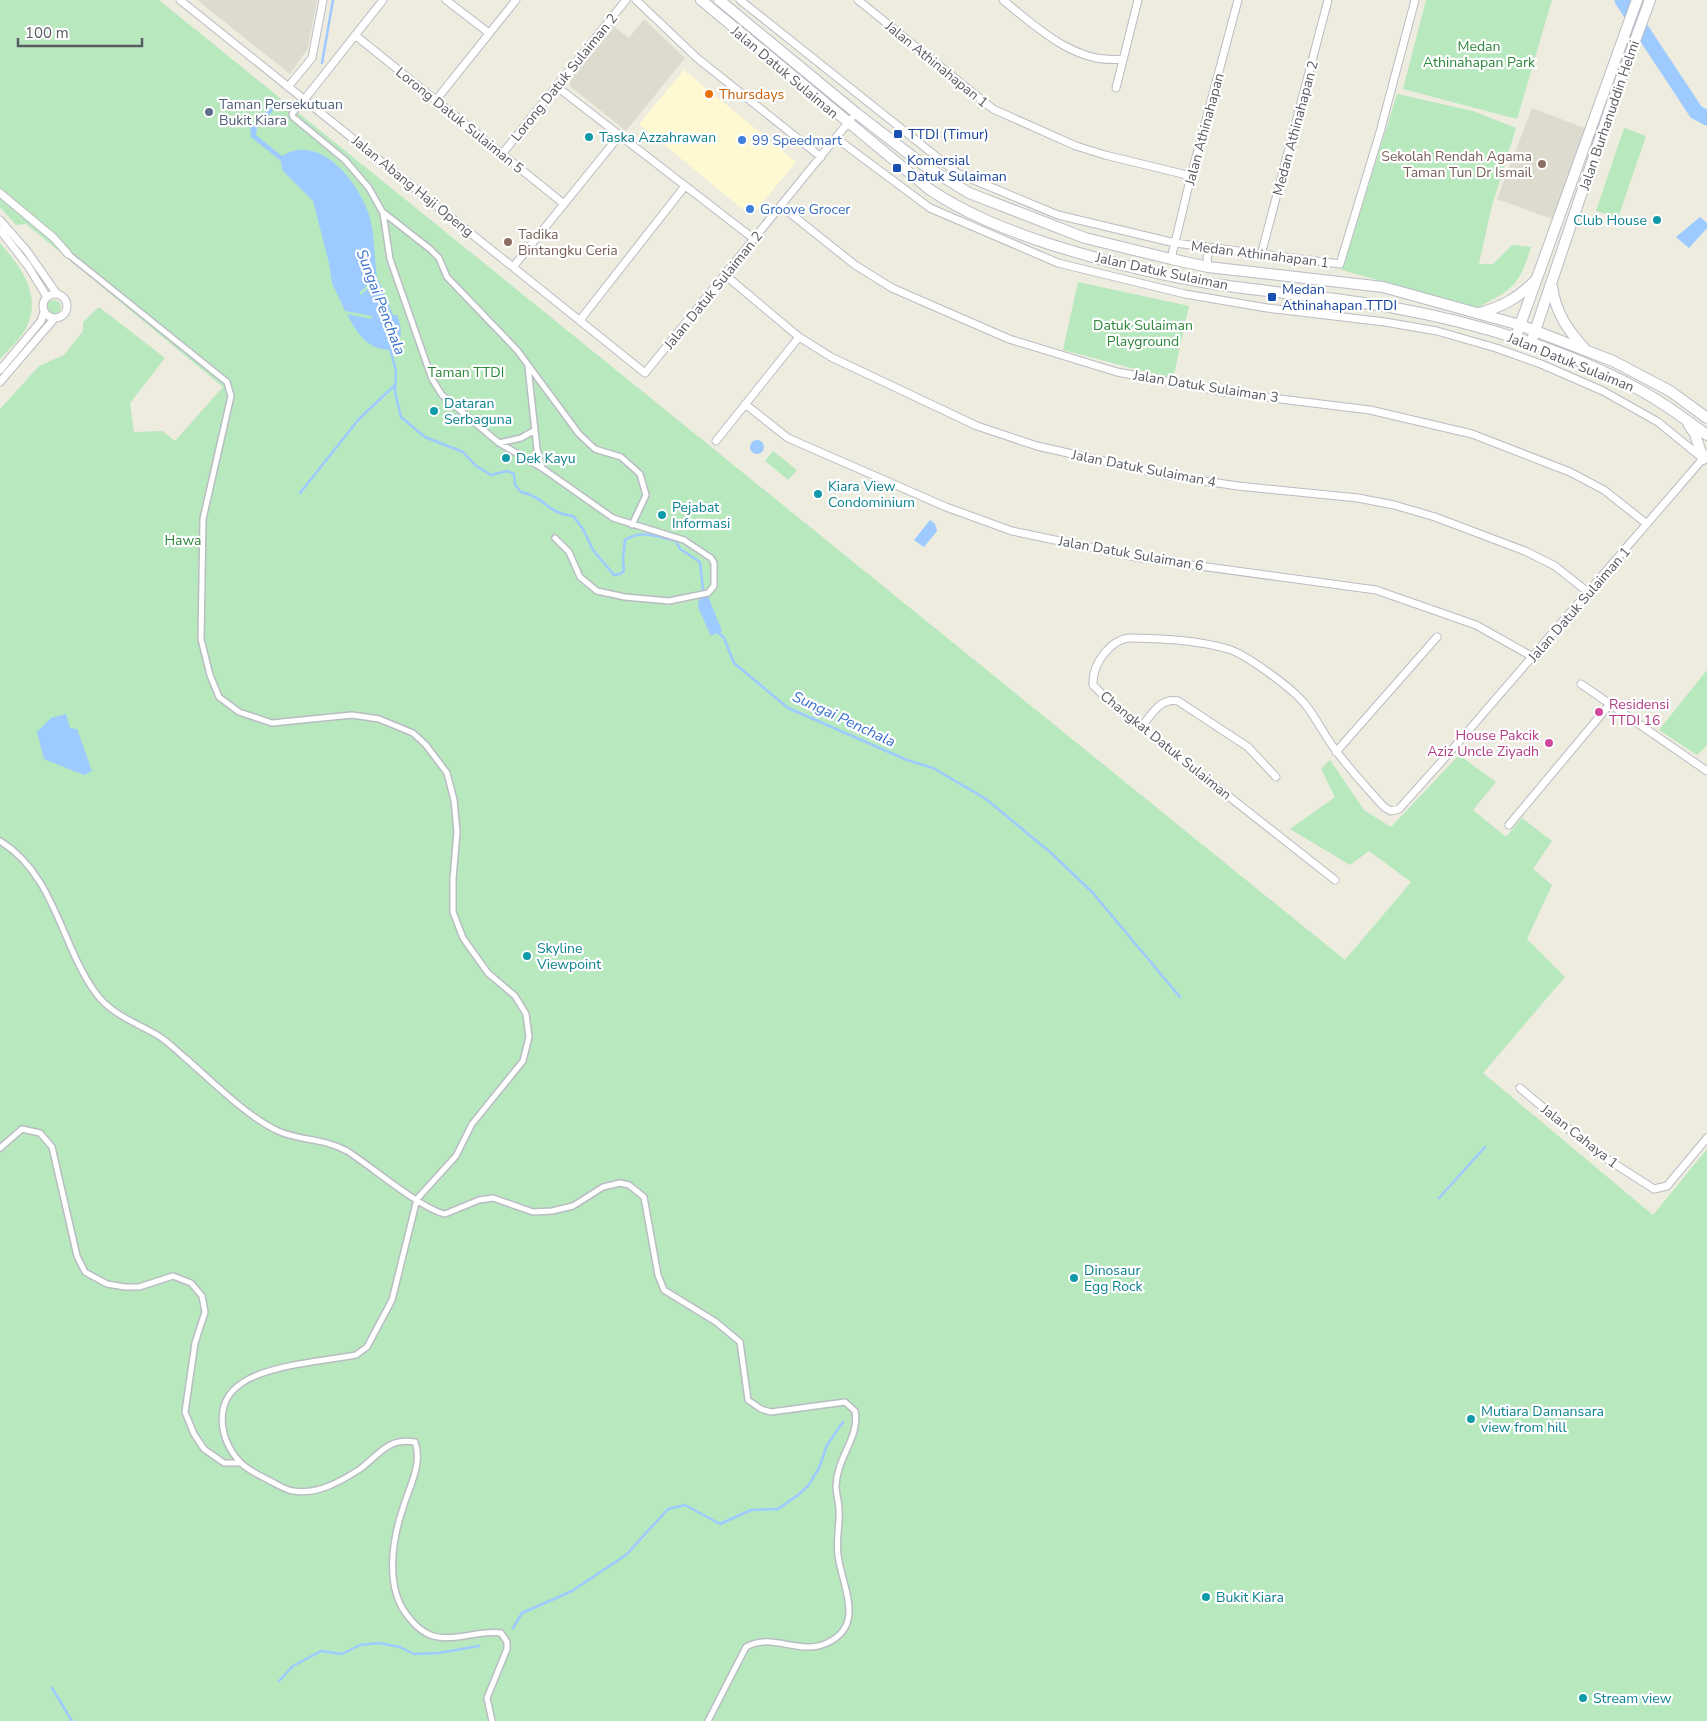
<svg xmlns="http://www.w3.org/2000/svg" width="1707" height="1721" font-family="'Nunito Sans',sans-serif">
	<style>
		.commercial { fill: #fff9d2 }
		.education { fill: #dcdbce }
		.green { fill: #b8e8be }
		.water { fill: #9dcaff }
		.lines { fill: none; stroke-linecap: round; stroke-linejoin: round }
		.stream { stroke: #9dcaff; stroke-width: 2.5 }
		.river { stroke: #9dcaff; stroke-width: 15 }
		.pedestrian-casing { stroke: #babcc3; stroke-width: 8 }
		.minor-casing { stroke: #babcc3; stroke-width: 9 }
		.secondary-casing { stroke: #babdc5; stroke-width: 12 }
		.pedestrian { stroke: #fff; stroke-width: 5 }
		.minor { stroke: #fff; stroke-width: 7 }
		.secondary { stroke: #fff; stroke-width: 10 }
		.food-dot { fill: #e8710a; stroke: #fff; stroke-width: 2 }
		.service-dot { fill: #5c6f8a; stroke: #fff; stroke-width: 2 }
		.transit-dot { fill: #1a4fb4; stroke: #fff; stroke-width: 2 }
		.culture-dot { fill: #0f9aa8; stroke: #fff; stroke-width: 2 }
		.shop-dot { fill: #3f7fe0; stroke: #fff; stroke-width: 2 }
		.education-dot { fill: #8d6e63; stroke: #fff; stroke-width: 2 }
		.hotel-dot { fill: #d1479c; stroke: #fff; stroke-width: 2 }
		.labels { text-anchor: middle; stroke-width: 4.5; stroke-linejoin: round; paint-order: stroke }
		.park-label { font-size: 14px; fill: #2d863a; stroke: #fff }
		.street-label { font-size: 14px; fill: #585c62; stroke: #fff }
		.food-label { font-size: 14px; fill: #c56008; stroke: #fff; text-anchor: start }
		.service-label { font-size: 14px; fill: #4e5e75; stroke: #fff; text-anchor: start }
		.transit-label { font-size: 14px; fill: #164399; stroke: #fff; text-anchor: start }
		.culture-label { font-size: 14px; fill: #0d838f; stroke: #fff; text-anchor: start }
		.shop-label { font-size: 14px; fill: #366cbe; stroke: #fff; text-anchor: start }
		.education-label { font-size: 14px; fill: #785e54; stroke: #fff; text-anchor: end }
		.hotel-label { font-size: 14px; fill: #b23c85; stroke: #fff; text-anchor: start }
		.water-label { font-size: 15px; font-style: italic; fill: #356fcd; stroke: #fff }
	</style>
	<rect width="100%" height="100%" fill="#edecdf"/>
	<path class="commercial" d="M684 70 796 162 751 216 639 124Z"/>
	<path class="education" d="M197 0H317L308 48 290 74Z
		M644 19 685 58 626 131 570 86V78L612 25 629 38Z
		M1532 108 1587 129 1552 219 1497 199Z"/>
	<path class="green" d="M0 0H159L1345 960 1411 882 1369 851 1350 865 1290 829 1335 797 1321 769 1330 760 1364 810 1391 827 1459 755 1496 782 1473 810 1506 837 1522 818 1552 841 1533 869 1552 885 1527 939 1565 977 1483 1073 1653 1215 1707 1149V1721H0V409L39 366 64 355 83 331V322L99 307 165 358 130 403 134 432 162 431 175 441 223 387 26 224 16 225 0 207Z
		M1426 0H1552L1517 119 1403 89Z
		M1397 94 1473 111 1516 128 1491 209 1479 264H1493L1512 245 1531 247C1518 288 1514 288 1477 308L1342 270Z
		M1624 128 1646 136 1618 218 1596 211Z
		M0 243C20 266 42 294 27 326 21 339 9 349 0 359Z
		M1078 282 1189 306 1173 379 1063 350Z
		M47 307a7 7 0 1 1 14 0a7 7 0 1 1-14 0Z
		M773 451 797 470 788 480 765 461Z
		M1707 670V745L1697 755 1659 730Z"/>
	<path class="water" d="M270 107 273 111 257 128 256 135 282 156C320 132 359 183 369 215 375 235 374 256 377 276L359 293 361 295 378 279 393 315H397C402 328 404 340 391 350 367 350 357 333 347 314L371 319 372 316 345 311 332 283 329 263 313 201 282 170 281 161 251 137 250 129Z
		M1700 217 1707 223V228L1689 248 1676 237Z
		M750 447a7 7 0 1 1 14 0a7 7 0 1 1-14 0Z
		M930 520 935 524 937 531 924 547 914 540Z
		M708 596 722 631 711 636 698 607 699 598Z
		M66 714 70 728 77 729 92 771 84 775 44 759 37 732 51 718Z"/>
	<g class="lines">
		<path class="stream" d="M322 63 333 0
			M390 348 396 371 395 392 401 417 425 437 463 452 476 466 491 475 507 471 514 474 515 485 521 492C545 497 548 514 573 516L583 529 593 550 614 575 620 574 624 571 623 559 625 540C641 529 659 537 676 541L680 549 700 562 704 600
			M300 493 359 419 395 385
			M718 632 724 638 734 663 788 708 907 760 933 768 986 799 1051 853 1092 892 1180 997
			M1439 1198 1485 1147
			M513 1628 522 1613 572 1591 626 1555 668 1509 685 1505 720 1524 751 1510 778 1509 798 1495 808 1486 819 1468 827 1445 843 1422
			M279 1681 293 1666 321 1651 342 1654 360 1645 379 1643 400 1647 414 1654 439 1653 479 1646
			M52 1688 72 1721"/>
		<path class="river" d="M1622 0 1696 112 1707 118"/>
		<defs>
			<path id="pedestrian" d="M304 100 292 114 293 117 345 160 369 188 383 213 390 259 432 379 442 395 499 443 542 468 613 518 684 540 711 558 714 563V586L708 593 669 601 625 597 597 591 580 577 569 552 555 538
				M384 213 430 249 439 258 447 277 517 350 579 434 595 449 621 457 640 474 646 495 632 525
				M68 254 227 382 231 396 203 519 201 639 210 675 219 697 239 712 272 723 352 715 379 719 413 733 426 745 447 773 454 800 457 832 453 879V912L463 938 488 973 515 996 526 1014 529 1037 523 1061 472 1124 456 1156 417 1199 392 1300 367 1347 356 1355C324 1361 268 1365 242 1383 213 1402 219 1439 240 1462 248 1471 262 1476 272 1482 278 1485 286 1490 293 1491 317 1495 340 1482 360 1469 379 1455 388 1437 415 1442 423 1464 409 1487 403 1508 392 1540 385 1587 407 1615 414 1624 421 1632 433 1636 455 1642 478 1630 501 1633L507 1642V1649L487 1698 492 1721
				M528 367 537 449 542 468
				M499 443 521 438 535 430
				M0 841C55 875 60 943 95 992 110 1014 135 1022 157 1035 166 1040 175 1049 183 1056 210 1079 247 1117 278 1131 300 1141 324 1138 347 1151 371 1166 421 1209 445 1214L479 1200 493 1198 533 1212 552 1211 573 1206 603 1187 620 1183 629 1185 644 1197 658 1275 664 1290 716 1322 740 1342 748 1400 761 1409 771 1412 845 1402 855 1411C860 1438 837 1456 836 1486 836 1494 839 1502 839 1509 840 1524 836 1539 838 1555 841 1584 867 1625 827 1643 800 1656 772 1632 746 1647L708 1721
				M0 1148 22 1129 40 1133 52 1147 77 1256 85 1272 107 1284 125 1287H139L173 1276 191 1283 202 1296 205 1312 195 1343 185 1412 194 1434 204 1449 224 1463H241"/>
			<path id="minor" d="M180 0 645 373 851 119
				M446 0 489 33
				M636 0 697 58 821 157
				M740 0 957 173 1058 215 1175 243 1340 264 1380 132 1415 0
				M858 0 993 109 1076 146 1105 155 1191 176
				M1003 0C1036 27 1076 65 1122 59
				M355 35 564 204
				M556 86 754 239
				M288 87 312 58 323 0
				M1116 88 1138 0
				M304 100 383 0
				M436 100 516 0
				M836 138 930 208 1058 263 1185 294 1267 308 1385 322 1437 331 1496 348 1541 364 1603 391 1658 422 1701 457
				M502 154 626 0
				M0 193 54 238 68 254
				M781 206 855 265 892 288 1009 339 1117 372 1224 392 1370 410 1472 434 1570 472 1604 490 1647 524
				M0 220 27 251 57 294
				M0 230 28 266 47 297
				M1261 255 1328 0
				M1171 259 1191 176 1238 0
				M513 267 619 136
				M1208 267 1207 257 1212 248
				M725 275 799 337 831 357 977 426 1037 446 1170 476 1238 486 1358 498 1394 505 1435 517 1525 551 1555 566 1589 593
				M43 306a12 12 0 1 1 24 0a12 12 0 1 1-24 0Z
				M580 320 685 186
				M0 370 41 321 44 312
				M0 382 54 319
				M745 404 788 438 946 507 1012 531 1141 558 1376 590 1476 625 1533 657
				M716 441 799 337
				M1581 684 1707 771
				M1141 727C1152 715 1160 697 1178 701L1248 747 1276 777
				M1336 752 1437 637
				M1509 825 1610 704
				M1335 880 1114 706 1093 685C1092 664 1111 637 1133 638 1166 639 1197 640 1228 649 1246 654 1293 689 1305 704 1317 719 1325 737 1337 752 1351 771 1368 789 1384 807L1391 811 1399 809 1450 752 1707 454
				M1520 1088 1596 1152 1654 1189 1667 1186 1707 1138"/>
			<path id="secondary" d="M701 0 929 189C966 214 1007 230 1049 244 1103 261 1158 275 1214 284 1274 293 1335 297 1395 308 1474 322 1567 350 1638 389 1663 402 1685 419 1707 435
				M719 0 856 113 922 164 969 193 1085 238 1171 259 1208 267 1383 287 1520 325 1613 361 1670 391 1707 418
				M1552 287C1556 313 1567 329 1584 348
				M1479 313C1502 307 1518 298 1535 281
				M1518 331 1637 0
				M1533 337 1612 103 1650 0
				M1689 425 1695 434 1703 459"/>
		</defs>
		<use href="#pedestrian" class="pedestrian-casing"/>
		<use href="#minor" class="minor-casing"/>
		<use href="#secondary" class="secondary-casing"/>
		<use href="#pedestrian" class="pedestrian"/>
		<use href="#minor" class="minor"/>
		<use href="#secondary" class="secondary"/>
	</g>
	<circle class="food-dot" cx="709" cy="94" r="5"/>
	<circle class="service-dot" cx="209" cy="112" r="5"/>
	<g class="transit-dot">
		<rect x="893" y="129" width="10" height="10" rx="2.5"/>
		<rect x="892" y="163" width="10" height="10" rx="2.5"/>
		<rect x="1267" y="292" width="10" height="10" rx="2.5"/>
	</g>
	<g class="culture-dot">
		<circle cx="589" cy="137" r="5"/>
		<circle cx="1657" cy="220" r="5"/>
		<circle cx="434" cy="411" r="5"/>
		<circle cx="506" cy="458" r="5"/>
		<circle cx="818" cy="494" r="5"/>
		<circle cx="662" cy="515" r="5"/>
		<circle cx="527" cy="956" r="5"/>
		<circle cx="1074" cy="1278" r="5"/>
		<circle cx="1471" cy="1419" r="5"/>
		<circle cx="1206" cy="1597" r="5"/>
		<circle cx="1583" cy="1698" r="5"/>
	</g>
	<g class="shop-dot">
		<circle cx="742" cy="140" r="5"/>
		<circle cx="750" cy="209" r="5"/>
	</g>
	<g class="education-dot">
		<circle cx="1542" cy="164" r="5"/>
		<circle cx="508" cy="242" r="5"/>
	</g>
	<g class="hotel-dot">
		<circle cx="1599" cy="712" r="5"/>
		<circle cx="1549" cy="743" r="5"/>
	</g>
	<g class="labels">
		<g class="park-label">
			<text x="1479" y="51">Medan<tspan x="1479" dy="16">Athinahapan Park</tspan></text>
			<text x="1143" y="330">Datuk Sulaiman<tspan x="1143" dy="16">Playground</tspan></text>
			<text x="466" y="377">Taman TTDI</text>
			<text x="183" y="545">Hawa</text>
		</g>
		<g class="street-label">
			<text transform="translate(937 64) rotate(39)" y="5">Jalan Athinahapan 1</text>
			<text transform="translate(785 72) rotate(40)" y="5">Jalan Datuk Sulaiman</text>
			<text transform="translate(564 77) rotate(-51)" y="5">Lorong Datuk Sulaiman 2</text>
			<text transform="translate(1609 115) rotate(-71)" y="5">Jalan Burhanuddin Helmi</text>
			<text transform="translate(460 120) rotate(39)" y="5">Lorong Datuk Sulaiman 5</text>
			<text transform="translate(1295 128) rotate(-75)" y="5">Medan Athinahapan 2</text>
			<text transform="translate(1204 129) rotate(-75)" y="5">Jalan Athinahapan</text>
			<text transform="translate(413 186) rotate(39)" y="5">Jalan Abang Haji Openg</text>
			<text transform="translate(1260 254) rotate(7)" y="5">Medan Athinahapan 1</text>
			<text transform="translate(1162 271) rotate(12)" y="5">Jalan Datuk Sulaiman</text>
			<text transform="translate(713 290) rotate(-51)" y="5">Jalan Datuk Sulaiman 2</text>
			<text transform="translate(1571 362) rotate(22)" y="5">Jalan Datuk Sulaiman</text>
			<text transform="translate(1206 386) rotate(9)" y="5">Jalan Datuk Sulaiman 3</text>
			<text transform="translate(1144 468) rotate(11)" y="5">Jalan Datuk Sulaiman 4</text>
			<text transform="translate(1131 553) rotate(10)" y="5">Jalan Datuk Sulaiman 6</text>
			<text transform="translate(1579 604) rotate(-49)" y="5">Jalan Datuk Sulaiman 1</text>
			<text transform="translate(1166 745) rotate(39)" y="5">Changkat Datuk Sulaiman</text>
			<text transform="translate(1580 1136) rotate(38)" y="5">Jalan Cahaya 1</text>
		</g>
		<g class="food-label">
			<text x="719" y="99">Thursdays</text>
		</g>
		<g class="service-label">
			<text x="219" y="109">Taman Persekutuan<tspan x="219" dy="16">Bukit Kiara</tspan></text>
		</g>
		<g class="transit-label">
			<text x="908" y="139">TTDI (Timur)</text>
			<text x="907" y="165">Komersial<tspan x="907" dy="16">Datuk Sulaiman</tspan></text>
			<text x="1282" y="294">Medan<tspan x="1282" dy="16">Athinahapan TTDI</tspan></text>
		</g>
		<g class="culture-label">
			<text x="599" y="142">Taska Azzahrawan</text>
			<text x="1647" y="225" text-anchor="end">Club House</text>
			<text x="444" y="408">Dataran<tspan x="444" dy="16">Serbaguna</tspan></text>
			<text x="516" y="463">Dek Kayu</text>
			<text x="828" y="491">Kiara View<tspan x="828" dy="16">Condominium</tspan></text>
			<text x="672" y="512">Pejabat<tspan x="672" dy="16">Informasi</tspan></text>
			<text x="537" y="953">Skyline<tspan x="537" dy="16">Viewpoint</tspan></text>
			<text x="1084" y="1275">Dinosaur<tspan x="1084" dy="16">Egg Rock</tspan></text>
			<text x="1481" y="1416">Mutiara Damansara<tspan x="1481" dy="16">view from hill</tspan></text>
			<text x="1216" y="1602">Bukit Kiara</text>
			<text x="1593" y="1703">Stream view</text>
		</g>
		<g class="shop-label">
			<text x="752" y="145">99 Speedmart</text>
			<text x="760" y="214">Groove Grocer</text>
		</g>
		<g class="education-label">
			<text x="1532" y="161">Sekolah Rendah Agama<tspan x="1532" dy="16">Taman Tun Dr Ismail</tspan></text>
			<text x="518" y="239" text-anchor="start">Tadika<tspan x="518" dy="16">Bintangku Ceria</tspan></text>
		</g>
		<g class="hotel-label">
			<text x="1609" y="709">Residensi<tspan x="1609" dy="16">TTDI 16</tspan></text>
			<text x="1539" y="740" text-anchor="end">House Pakcik<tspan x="1539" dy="16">Aziz Uncle Ziyadh</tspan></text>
		</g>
		<g class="water-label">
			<text transform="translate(381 302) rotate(69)" y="5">Sungai Penchala</text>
			<text transform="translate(844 719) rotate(25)" y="5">Sungai Penchala</text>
		</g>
	</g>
	<path d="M18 38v8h124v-8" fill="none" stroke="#585c62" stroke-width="2.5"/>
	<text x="25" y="38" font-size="15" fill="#585c62" stroke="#ffffff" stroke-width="4" paint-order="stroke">100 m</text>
</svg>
